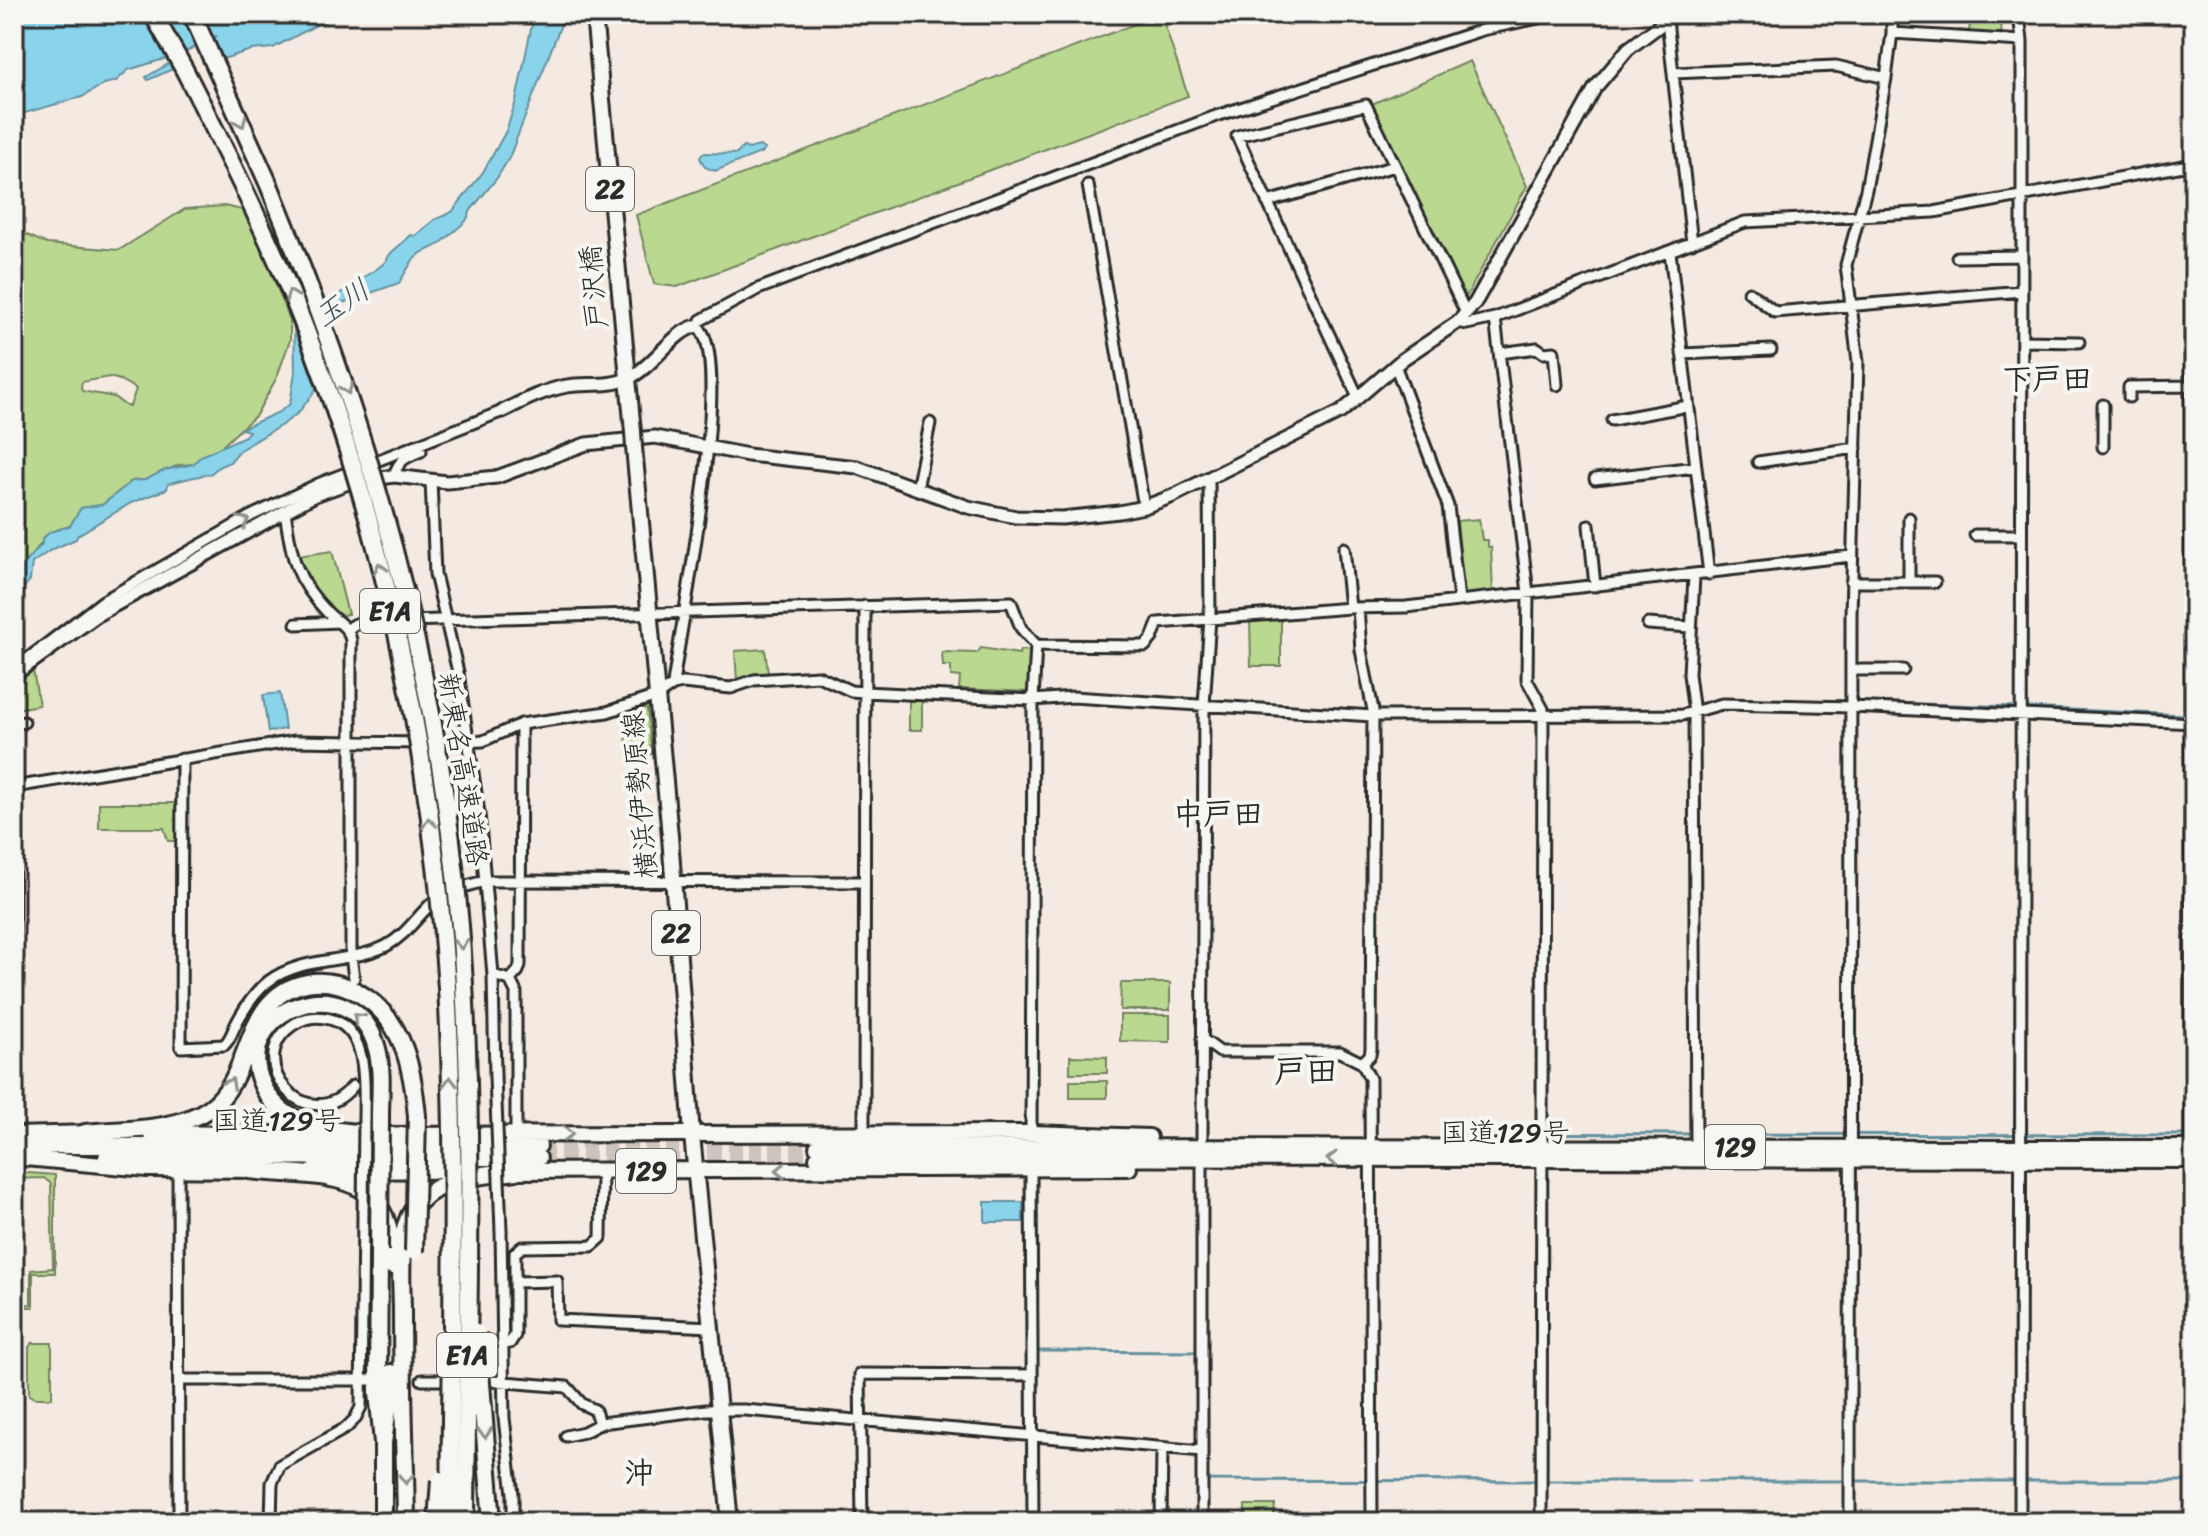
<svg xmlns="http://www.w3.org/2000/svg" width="2208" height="1536" font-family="Sriracha,'Klee One',sans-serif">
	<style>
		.green { fill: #bad890; stroke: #72825e; stroke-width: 2; fill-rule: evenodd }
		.water { fill: #8ad4eb; stroke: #64909e; stroke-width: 2 }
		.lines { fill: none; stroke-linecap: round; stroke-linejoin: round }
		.stream { stroke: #64909e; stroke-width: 3 }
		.minor-tunnel { stroke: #ccc4bd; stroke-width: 9; stroke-dasharray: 9 4.5; stroke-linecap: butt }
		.trunk-tunnel { stroke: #ccc4bd; stroke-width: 14; stroke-dasharray: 14 7; stroke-linecap: butt }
		.minor-casing { stroke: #2b2b2b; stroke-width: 15 }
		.tertiary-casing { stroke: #2b2b2b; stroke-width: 17 }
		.primary-casing { stroke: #2b2b2b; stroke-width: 20 }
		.trunk-casing { stroke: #2b2b2b; stroke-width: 20 }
		.motorway-casing { stroke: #2b2b2b; stroke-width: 22 }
		.minor { stroke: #f6f6f2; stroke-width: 9 }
		.tertiary { stroke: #f6f6f2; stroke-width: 11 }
		.primary { stroke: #f6f6f2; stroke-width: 14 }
		.trunk { stroke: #f6f6f2; stroke-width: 14 }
		.motorway { stroke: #f6f6f2; stroke-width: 16 }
		.minor-bridge-casing { stroke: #2b2b2b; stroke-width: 15; stroke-linecap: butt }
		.primary-bridge-casing { stroke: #2b2b2b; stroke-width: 20; stroke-linecap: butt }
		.motorway-bridge-casing { stroke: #2b2b2b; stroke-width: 22; stroke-linecap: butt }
		.minor-bridge { stroke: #f6f6f2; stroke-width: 9 }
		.primary-bridge { stroke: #f6f6f2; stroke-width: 14 }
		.motorway-bridge { stroke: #f6f6f2; stroke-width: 16 }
		.oneway { stroke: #90908e }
		.labels { text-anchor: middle; stroke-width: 8; stroke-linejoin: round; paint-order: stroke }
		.shield { fill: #f6f6f2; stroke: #686867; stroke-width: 2 }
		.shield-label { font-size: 26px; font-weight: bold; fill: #2b2b2b }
		.street-label { font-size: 28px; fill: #2b2b2b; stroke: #f6f6f2 }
		.water-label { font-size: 30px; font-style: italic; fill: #43555b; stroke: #f6f6f2 }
		.neighbourhood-label { font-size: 30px; font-weight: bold; fill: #2b2b2b; stroke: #f6f6f2 }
		.quarter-label { font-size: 32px; font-weight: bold; fill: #2b2b2b; stroke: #f6f6f2 }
	</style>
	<rect width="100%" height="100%" fill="#f4eae1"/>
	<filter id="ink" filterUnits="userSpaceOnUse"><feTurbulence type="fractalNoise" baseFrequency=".0125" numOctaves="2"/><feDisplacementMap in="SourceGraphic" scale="16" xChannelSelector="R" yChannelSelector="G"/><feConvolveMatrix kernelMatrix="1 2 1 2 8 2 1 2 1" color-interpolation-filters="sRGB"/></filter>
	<g filter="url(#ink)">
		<path class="green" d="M1161 14 1188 96 677 287 654 284 636 215Z
			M1972 14H2002L2001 37 1958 34 1959 30 1969 31Z
			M1470 61 1527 186 1466 297 1461 298 1367 106Z
			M224 206 247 211 290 320V340L277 377 256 415 221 447 202 456 193 464 179 465 145 480 132 481 102 505 81 508 70 526 50 532 14 577V350L21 348 14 340V229L47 244 119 250 185 209ZM109 377 120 380 136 389 130 406H126L114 397 82 391 81 388 82 382Z
			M1479 519 1482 540H1488V547H1491L1493 593 1464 596 1457 521Z
			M332 551 348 614C342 615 340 617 335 613 324 605 300 568 297 556Z
			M1281 616V666H1251L1250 619Z
			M981 648 1019 654 1020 650 1033 651 1030 692 959 689 960 677 951 676V666H943L942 652 977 653Z
			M765 649 768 673 752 674 737 681 735 651Z
			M33 670 39 705 16 709 14 685Z
			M909 698H922V730H909Z
			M644 708 647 709 652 754 628 755 624 713Z
			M99 803H177V841H168L164 828H99Z
			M1121 983H1170V1010H1120Z
			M1120 1015H1170V1042L1120 1041Z
			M1070 1056 1107 1057V1073H1070Z
			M1070 1081H1107V1098H1070Z
			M14 1172 55 1175V1273H33V1307H14V1305L31 1304V1270L53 1268 51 1184 44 1178 14 1179Z
			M32 1343H52V1398H34L29 1395V1347Z
			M1245 1505H1275L1273 1522H1245Z"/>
		<path class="water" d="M14 14H145L147 17 157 14H351L320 23 273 48 251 50 223 59 204 60 216 36H211L186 52 184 60 173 69 148 80 146 77 175 60 174 56 128 70 116 81 104 84 82 97 14 116Z
			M538 14H565L509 158 497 178 471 210 466 221 440 244 421 253 413 260 399 283 340 304 310 325V359L317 388 299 412 285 423 240 450 230 462 220 466 210 474C206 474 172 482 168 484L167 489 131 503 78 535 76 539 51 550 32 563 30 580 14 600 16 572 42 544V539L50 532 70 526 81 508 102 505 132 481 145 480 165 470 193 464 201 456 245 436 249 431 241 429 279 412 290 404 295 372 294 322 324 301 336 299C344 286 371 275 383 264 387 261 388 256 391 253 397 247 404 242 411 235L415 236 434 220 452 212 483 172 495 151 506 131 516 101 532 24Z
			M759 146 765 149 763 152 715 171 705 167 700 158 703 153 737 154 743 147 749 149Z
			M280 693 285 729 268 732 263 695Z
			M985 1202H1023V1222H985Z"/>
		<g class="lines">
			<path class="stream" d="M1854 702 2017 707
				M2025 708 2185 715
				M1488 1133 1692 1134
				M1699 1134 2188 1135
				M1039 1351 1198 1352
				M1197 1452V1480L1535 1481
				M1546 1481H1689
				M1698 1481H1846
				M1854 1481H2013
				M2024 1481H2184
				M2193 1481H2194"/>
			<path class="minor-tunnel" d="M353 1086C362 1071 365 1049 363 1031"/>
			<path class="trunk-tunnel" d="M539 1146 817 1147
				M539 1158H817"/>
			<defs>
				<path id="minor" d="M2019 14 2022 41V197L2020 1522
					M1667 20 1692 243
					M1892 33 2022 41
					M1673 73 1836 66 1886 78
					M1088 185 1144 507
					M1267 202 1395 166
					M1670 252 1709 574
					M1957 257 2022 256
					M1749 292 1775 312 2022 291
					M1495 318 1528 593 1527 680 1543 709 1541 1522
					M701 320 758 289 1216 116 1482 30 1557 14
					M1458 322 1467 324 1495 318 1745 222 1934 212 2194 164
					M2022 341 2079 342
					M1500 353 1537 348 1544 353 1554 352 1557 385
					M1682 354 1771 350
					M1395 365 1448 506 1459 600
					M1358 397 1237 136 1366 105 1466 313
					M2129 397V387L2191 386
					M2103 405V447
					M1612 420 1688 406
					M1758 462 1856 448
					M394 476C398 460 406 457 421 451
					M1595 479 1695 467
					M431 480 435 574 458 672 479 813 493 975 495 1076
					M917 489 930 423
					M285 511C291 556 295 579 328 613 338 623 348 626 351 640V956L354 978
					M1589 525 1595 586
					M1975 535H2021
					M1344 548 1350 608
					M1694 576 1689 674 1694 713 1696 1147
					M1851 582H1935
					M1909 582V518
					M1358 608 1361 650 1373 710 1371 1049 1370 1055 1362 1063
					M409 621 1011 602 1021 628 1036 645 1145 646 1152 638 1158 623 1350 608 1406 607 1851 556
					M296 624 339 622
					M1648 624 1690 627
					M349 629C358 618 380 621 394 621
					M14 669 103 601 251 516 318 484 503 411
					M1851 670H1903
					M673 685C679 631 737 355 697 326
					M14 724 24 722
					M433 743 483 741 521 724 607 712 657 696 673 685 683 683 731 688 754 680 818 676 851 691 864 692 1033 700 1073 697 1373 716 1682 715 1722 704 1851 707 2194 723
					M182 759 181 1047 224 1045C231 1039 232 1032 236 1024 245 1007 255 992 269 981 302 956 349 964 386 946 405 936 415 919 430 905 445 892 467 885 486 881L864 882
					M14 784V1003
					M14 787 295 741 419 743
					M493 975 510 980 516 992V1133
					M510 980 518 971 520 965 521 724
					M1202 1039 1220 1052H1340L1362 1063 1370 1079 1372 1522
					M353 1086C306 1142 238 1057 296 1023 305 1018 315 1016 326 1018 370 1026 364 1085 364 1119
					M1031 1133 1033 700 1036 645
					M864 1134 865 606
					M1202 1138 1204 705 1210 618 1209 478
					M2190 1148 2191 171 2194 154
					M1202 1167V1522
					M178 1169 179 1522
					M1031 1170 1033 1522
					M501 1231 504 1418 513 1494V1522
					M515 1282 557 1281 558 1320 712 1327
					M502 1344 510 1343 515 1335V1253L522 1247 592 1246 601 1238 602 1171
					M180 1380H369
					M422 1380H452
					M479 1380 567 1387 582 1404 595 1410 599 1424
					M566 1436 584 1432 601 1423 706 1410H745L1202 1451
					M271 1522 272 1483 280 1465 346 1428 355 1419 361 1407 363 1213
					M862 1522 860 1374 1032 1375
					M1161 1522 1162 1449
					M1850 1522 1851 614 1858 362 1846 265 1866 190 1886 78 1892 33V14"/>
				<path id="tertiary" d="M503 411C523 401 544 390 567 386 586 383 611 387 629 378 653 367 674 330 697 326
					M14 675 99 614 315 495 348 483 394 476 447 482 497 477 586 444 655 437 748 455 857 467 968 507 1016 517 1062 518 1119 512 1144 507 1173 496 1341 412 1403 359 1458 322 1475 303 1595 88 1628 49 1675 14"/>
				<path id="primary" d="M594 14 633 432
					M634 447 670 836 692 1135 730 1522"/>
				<path id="trunk" d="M150 1133 333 1135
					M14 1135 93 1133
					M370 1135 1031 1133 1149 1137
					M14 1146H539
					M817 1147 2194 1148
					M14 1157 147 1169 257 1170
					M106 1157 539 1158
					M817 1158 2194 1160
					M314 1170 461 1171
					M506 1171 1129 1168"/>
				<path id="motorway" d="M153 14 184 69
					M192 14 269 185
					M85 1133C124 1129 176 1132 210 1108 255 1076 241 995 307 983 327 979 348 985 365 997 405 1023 413 1073 417 1116
					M376 1135C350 1132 321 1131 297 1120 282 1113 270 1101 263 1086 226 1010 355 961 377 1049 383 1071 380 1095 380 1117
					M249 1170C326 1179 393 1164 392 1266
					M379 1251 378 1392 383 1443V1522
					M383 1443 390 1392 391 1373
					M406 1522C405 1453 402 1383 402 1314 402 1288 399 1260 404 1234 406 1222 411 1211 419 1202 444 1175 482 1176 516 1171"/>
			</defs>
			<use href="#minor" class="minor-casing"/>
			<use href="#tertiary" class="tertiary-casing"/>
			<use href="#primary" class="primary-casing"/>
			<use href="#trunk" class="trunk-casing"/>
			<use href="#motorway" class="motorway-casing"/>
			<use href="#minor" class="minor"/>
			<use href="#tertiary" class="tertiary"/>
			<use href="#primary" class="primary"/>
			<use href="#trunk" class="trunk"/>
			<use href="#motorway" class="motorway"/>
			<defs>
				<path id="minor-bridge" d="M495 1076 501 1231
					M363 1213 364 1119"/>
				<path id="primary-bridge" d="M633 432 634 447"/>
				<path id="motorway-bridge" d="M184 69C222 143 259 217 291 293 381 512 432 752 447 988 457 1165 451 1344 450 1522
					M269 185C368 426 438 665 460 926 476 1124 467 1324 466 1522
					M379 1251 380 1117
					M414 1252 417 1116
					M477 1333 492 1522
					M437 1522 440 1480"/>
			</defs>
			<use href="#minor-bridge" class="minor-bridge-casing"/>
			<use href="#primary-bridge" class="primary-bridge-casing"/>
			<use href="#motorway-bridge" class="motorway-bridge-casing"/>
			<use href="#minor-bridge" class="minor-bridge"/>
			<use href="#primary-bridge" class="primary-bridge"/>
			<use href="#motorway-bridge" class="motorway-bridge"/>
		</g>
		<defs><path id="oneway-chevron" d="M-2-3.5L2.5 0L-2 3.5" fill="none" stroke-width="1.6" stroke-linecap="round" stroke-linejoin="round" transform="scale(2)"/></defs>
		<g class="oneway">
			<use href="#oneway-chevron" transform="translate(241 122) rotate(66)"/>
			<use href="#oneway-chevron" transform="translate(291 295) rotate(-112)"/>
			<use href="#oneway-chevron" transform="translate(347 389) rotate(72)"/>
			<use href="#oneway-chevron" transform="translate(244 521) rotate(-29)"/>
			<use href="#oneway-chevron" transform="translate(380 568) rotate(-105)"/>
			<use href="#oneway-chevron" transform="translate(429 823) rotate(-97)"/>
			<use href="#oneway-chevron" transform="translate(461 944) rotate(86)"/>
			<use href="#oneway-chevron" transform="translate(358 1018) rotate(-136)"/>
			<use href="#oneway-chevron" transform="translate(450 1082) rotate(-91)"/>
			<use href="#oneway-chevron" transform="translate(230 1083) rotate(-62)"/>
			<use href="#oneway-chevron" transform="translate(568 1134)"/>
			<use href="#oneway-chevron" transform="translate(1332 1159) rotate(180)"/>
			<use href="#oneway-chevron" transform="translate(780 1171) rotate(180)"/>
			<use href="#oneway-chevron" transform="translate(485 1433) rotate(85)"/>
			<use href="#oneway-chevron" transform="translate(406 1479) rotate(90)"/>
		</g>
	</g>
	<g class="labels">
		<g class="shield">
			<rect x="586" y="167" width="48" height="44" rx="6"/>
			<rect x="360" y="589" width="60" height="44" rx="6"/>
			<rect x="652" y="911" width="48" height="44" rx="6"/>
			<rect x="1705" y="1125" width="60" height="44" rx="6"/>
			<rect x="616" y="1149" width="60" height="44" rx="6"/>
			<rect x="437" y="1333" width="60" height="44" rx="6"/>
		</g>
		<g class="shield-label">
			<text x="610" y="198">22</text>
			<text x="390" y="620">E1A</text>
			<text x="676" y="942">22</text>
			<text x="1735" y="1156">129</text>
			<text x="646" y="1180">129</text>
			<text x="467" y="1364">E1A</text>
		</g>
		<g class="street-label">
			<text transform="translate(593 287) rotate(-95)" y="10">戸沢橋</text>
			<text transform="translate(464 769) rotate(81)" y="10">新東名高速道路</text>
			<text transform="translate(639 795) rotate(-95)" y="10">横浜伊勢原線</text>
			<text x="277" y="1130">国道129号</text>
			<text x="1505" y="1142">国道129号</text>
		</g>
		<g class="water-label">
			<text transform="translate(342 303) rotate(-34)" y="10">玉川</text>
		</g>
		<g class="neighbourhood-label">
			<text x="2047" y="389">下戸田</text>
			<text x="1218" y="824">中戸田</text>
			<text x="639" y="1483">沖</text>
		</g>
		<g class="quarter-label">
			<text x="1306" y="1082">戸田</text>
		</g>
	</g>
	<rect width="2208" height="1536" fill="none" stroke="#f6f6f2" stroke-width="48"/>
	<rect x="24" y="24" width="2160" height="1488" fill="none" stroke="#2b2b2b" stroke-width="3" filter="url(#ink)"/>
</svg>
